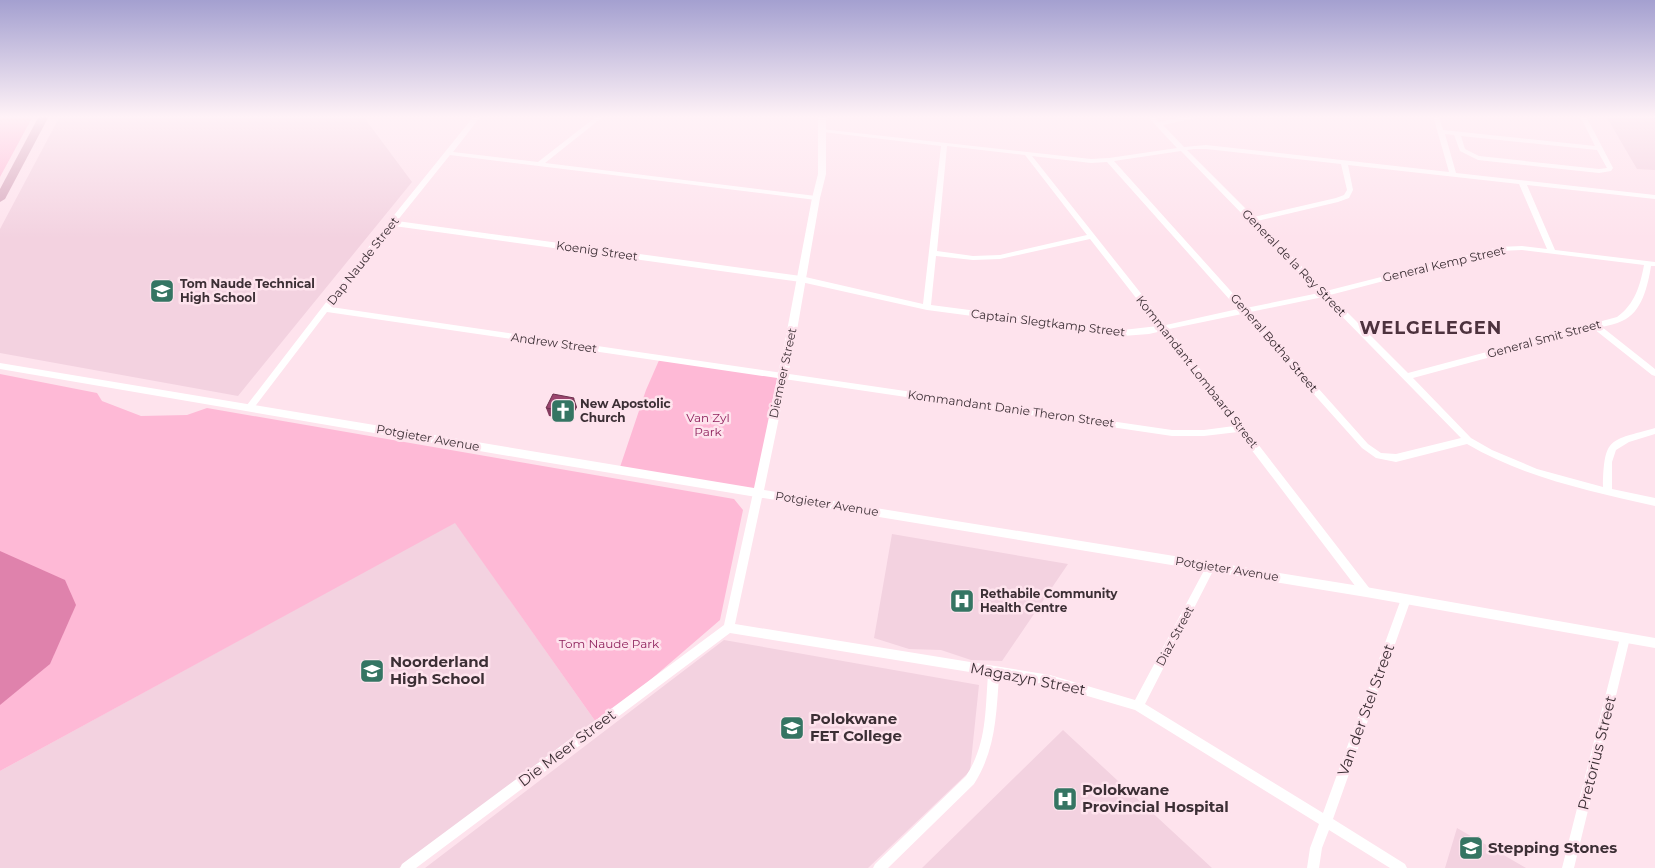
<svg xmlns="http://www.w3.org/2000/svg" width="1655" height="868" font-family="Montserrat,sans-serif">
	<style>
		.built { fill: #f3d2e0 }
		.green { fill: #feb9d6 }
		.water { fill: #df82ac }
		.lines { fill: none; stroke-linecap: round; stroke-linejoin: round }
		.minor { fill: #fff; fill-rule: evenodd }
		.tertiary { fill: #fff; fill-rule: evenodd }
		.primary { fill: #d6a7bc; fill-rule: evenodd }
		.wall { fill: #853b5f }
		.shaded-wall { fill: #6c304d }
		.building { fill: #9b456e; stroke: #6c304d }
		.labels { text-anchor: middle; stroke-width: 5; stroke-linejoin: round; paint-order: stroke }
		.street-label { font-size: 12px; fill: #3c2f35; stroke: #fee3ed }
		.poi-label { font-size: 12px; font-weight: bold; fill: #3c2f35; stroke: #fee3ed; text-anchor: start }
		.park-label { font-size: 12px; fill: #8e215c; stroke: #fee3ed }
		.near-poi-label { font-size: 15px; font-weight: bold; fill: #3c2f35; stroke: #fee3ed; text-anchor: start }
		.near-street-label { font-size: 15px; fill: #3c2f35; stroke: #fee3ed }
		.district-label { font-size: 18px; font-weight: bold; letter-spacing: 1px; fill: #4d323e; stroke: #fee3ed }
	</style>
	<rect width="100%" height="100%" fill="#fee3ed"/>
	<path class="built" d="M60 116H363L412 182 238 396 0 353V229Z
		M1606 116H1655V170L1637 169Z
		M455 522 598 725 399 868H0V771Z
		M892 534 1068 564 1002 661 971 660 941 650 909 649 874 638Z
		M724 640 979 685 970 771 868 868H425Z
		M1063 730 1212 868H922Z
		M1457 828 1526 868H1445Z"/>
	<path class="green" d="M0 116H33L0 177Z
		M660 358 782 376 758 493 619 470 646 390Z
		M0 374 97 393 102 401 141 416 187 415 207 408 734 499 743 510 720 620 598 725 455 523 0 771Z"/>
	<path class="water" d="M0 551 65 580 76 605 50 664 0 705Z"/>
	<g class="lines">
		<path class="minor" d="M474 116H481L453 152 538 162 597 116H604L545 163 816 196 819 198 816 200 450 155 397 221 801 276 923 304 941 146 823 132 821 131V129L1091 159 1109 158 1177 148 1147 116H1154L1159 122 1190 116H1205L1163 125 1184 147 1206 145 1449 172 1433 116H1439L1443 130 1595 146 1580 116H1586L1613 168 1611 171 1599 173 1478 160 1460 151 1454 135 1445 134 1456 173 1655 195V199L1527 185 1555 250 1655 262V266H1651C1648 285 1642 313 1622 321 1616 324 1609 325 1602 327L1655 369V376L1652 375 1594 329 1413 378 1471 438 1492 450 1537 469 1603 487C1604 436 1610 441 1655 428V434L1629 442 1616 450 1612 462V489L1655 498V506C1590 491 1525 478 1467 444L1396 462 1376 458 1362 448 1242 314 1169 329 1370 589 1371 592 1370 595 1366 596 1362 595 1238 432 1204 436H1172L327 312 253 409H247L246 407 247 405 374 240ZM1461 136 1597 150 1607 168 1599 169 1479 156 1465 149ZM947 146 1025 155 1087 235 1000 255 973 256 937 251ZM1194 149H1206L1341 164 1347 190 1344 195 1336 198 1254 217 1187 150ZM1181 151 1319 293 1246 308 1114 161ZM1032 156 1091 163 1107 162 1238 309 1166 325ZM1348 165 1519 184 1547 249 1522 246 1499 247 1326 291 1257 221 1338 202 1349 198 1353 190ZM394 226 801 282 927 310 1123 336 1149 334 1162 331 1234 426 1204 430H1172L331 307ZM1090 239 1158 326 1123 330 931 305 936 256 973 260 1000 259ZM1522 250 1644 265C1640 286 1635 304 1617 317L1408 373 1330 295 1499 251ZM1323 297 1461 438 1396 454 1381 453 1368 444 1250 312Z
			M758 489 761 490 763 493 735 624 1050 675 1135 700 1208 563 1211 562 1214 563 1216 566 1214 569 1145 704 1323 813 1401 599 1402 596 1406 595 1410 596 1411 599 1333 819 1405 864 1407 868H1390L1329 830 1322 848 1319 868H1307L1310 848 1319 824 1135 710 1050 685 999 677C996 716 996 749 974 784L888 868H873L875 864 966 776C987 744 985 711 988 675L730 633 416 868H400L402 864 724 625 753 493 755 490Z
			M1625 633 1629 635 1630 638 1574 868H1562L1620 638 1621 635Z"/>
		<path class="tertiary" d="M818 116H826V174L820 198 796 336 764 490 1366 587 1655 638V648L1366 597 544 462 0 369V363L754 488 786 336 812 198 818 174Z"/>
		<path class="primary" d="M39 116H49L5 199 0 202V189Z"/>
	</g>
	<path class="wall" d="M577 407 570 420 549 416 546 408Z"/>
	<path class="shaded-wall" d="M574 398 577 407 570 420 567 411Z"/>
	<path class="building" d="M553 394 574 398 567 411 546 408Z"/>
	<linearGradient id="sky" x2="0" y2="1"><stop stop-color="#a4a0d0"/><stop offset="0.49" stop-color="#fff2f7"/><stop offset="1" stop-color="#fff2f7" stop-opacity="0"/></linearGradient>
	<rect width="1655" height="238" fill="url(#sky)"/>
	<defs>
		<symbol id="school-square" viewBox="-11 -11 22 22"><rect x="-9" y="-9" width="18" height="18" rx="4" fill="#357563" stroke="#fee3ed"/><path d="M0-5L7-2L0 1L-7-2ZM-4 1L0 2.5L4 1V4Q0 6-4 4Z" fill="#fff"/></symbol>
		<symbol id="church-square" viewBox="-11 -11 22 22"><rect x="-9" y="-9" width="18" height="18" rx="4" fill="#357563" stroke="#fee3ed"/><path d="M-1.2-6h2.4v3.5h3.3v2.4h-3.3V6h-2.4V-.1h-3.3v-2.4h3.3Z" fill="#fff"/></symbol>
		<symbol id="hospital-square" viewBox="-11 -11 22 22"><rect x="-9" y="-9" width="18" height="18" rx="4" fill="#357563" stroke="#fee3ed"/><path d="M-5-5h3v3.5h4V-5h3V5h-3V1.5h-4V5h-3Z" fill="#fff"/></symbol>
		<symbol id="university-square" viewBox="-11 -11 22 22"><rect x="-9" y="-9" width="18" height="18" rx="4" fill="#357563" stroke="#fee3ed"/><path d="M0-5L7-2L0 1L-7-2ZM-4 1L0 2.5L4 1V4Q0 6-4 4Z" fill="#fff"/></symbol>
	</defs>
	<g fill-rule="evenodd">
		<use href="#school-square" x="148" y="277" width="28" height="28"/>
		<use href="#church-square" x="549" y="397" width="28" height="28"/>
		<use href="#hospital-square" x="948" y="587" width="28" height="28"/>
		<use href="#school-square" x="358" y="657" width="28" height="28"/>
		<use href="#university-square" x="778" y="714" width="28" height="28"/>
		<use href="#hospital-square" x="1051" y="785" width="28" height="28"/>
		<use href="#school-square" x="1457" y="834" width="28" height="28"/>
	</g>
	<g class="labels">
		<g class="street-label">
			<text transform="translate(597 251) rotate(8)" y="4">Koenig Street</text>
			<text transform="translate(363 261) rotate(-52)" y="4">Dap Naude Street</text>
			<text transform="translate(1294 263) rotate(46)" y="4">General de la Rey Street</text>
			<text transform="translate(1444 264) rotate(-13)" y="4">General Kemp Street</text>
			<text transform="translate(1048 323) rotate(7)" y="4">Captain Slegtkamp Street</text>
			<text transform="translate(1544 339) rotate(-15)" y="4">General Smit Street</text>
			<text transform="translate(554 343) rotate(8)" y="4">Andrew Street</text>
			<text transform="translate(1274 343) rotate(49)" y="4">General Botha Street</text>
			<text transform="translate(1197 372) rotate(52)" y="4">Kommandant Lombaard Street</text>
			<text transform="translate(783 373) rotate(-78)" y="4">Diemeer Street</text>
			<text transform="translate(1011 409) rotate(8)" y="4">Kommandant Danie Theron Street</text>
			<text transform="translate(428 438) rotate(10)" y="4">Potgieter Avenue</text>
			<text transform="translate(827 504) rotate(9)" y="4">Potgieter Avenue</text>
			<text transform="translate(1227 569) rotate(9)" y="4">Potgieter Avenue</text>
			<text transform="translate(1175 636) rotate(-62)" y="4">Diaz Street</text>
		</g>
		<g class="poi-label">
			<text x="180" y="288">Tom Naude Technical<tspan x="180" dy="14">High School</tspan></text>
			<text x="580" y="408">New Apostolic<tspan x="580" dy="14">Church</tspan></text>
			<text x="980" y="598">Rethabile Community<tspan x="980" dy="14">Health Centre</tspan></text>
		</g>
		<g class="park-label">
			<text x="708" y="422">Van Zyl<tspan x="708" dy="14">Park</tspan></text>
			<text x="609" y="648">Tom Naude Park</text>
		</g>
		<g class="near-poi-label">
			<text x="390" y="667">Noorderland<tspan x="390" dy="17">High School</tspan></text>
			<text x="810" y="724">Polokwane<tspan x="810" dy="17">FET College</tspan></text>
			<text x="1082" y="795">Polokwane<tspan x="1082" dy="17">Provincial Hospital</tspan></text>
			<text x="1488" y="853">Stepping Stones</text>
		</g>
		<g class="near-street-label">
			<text transform="translate(1028 679) rotate(11)" y="5">Magazyn Street</text>
			<text transform="translate(1366 710) rotate(-70)" y="5">Van der Stel Street</text>
			<text transform="translate(567 748) rotate(-37)" y="5">Die Meer Street</text>
			<text transform="translate(1597 753) rotate(-76)" y="5">Pretorius Street</text>
		</g>
		<g class="district-label">
			<text x="1431" y="334">WELGELEGEN</text>
		</g>
	</g>
</svg>
